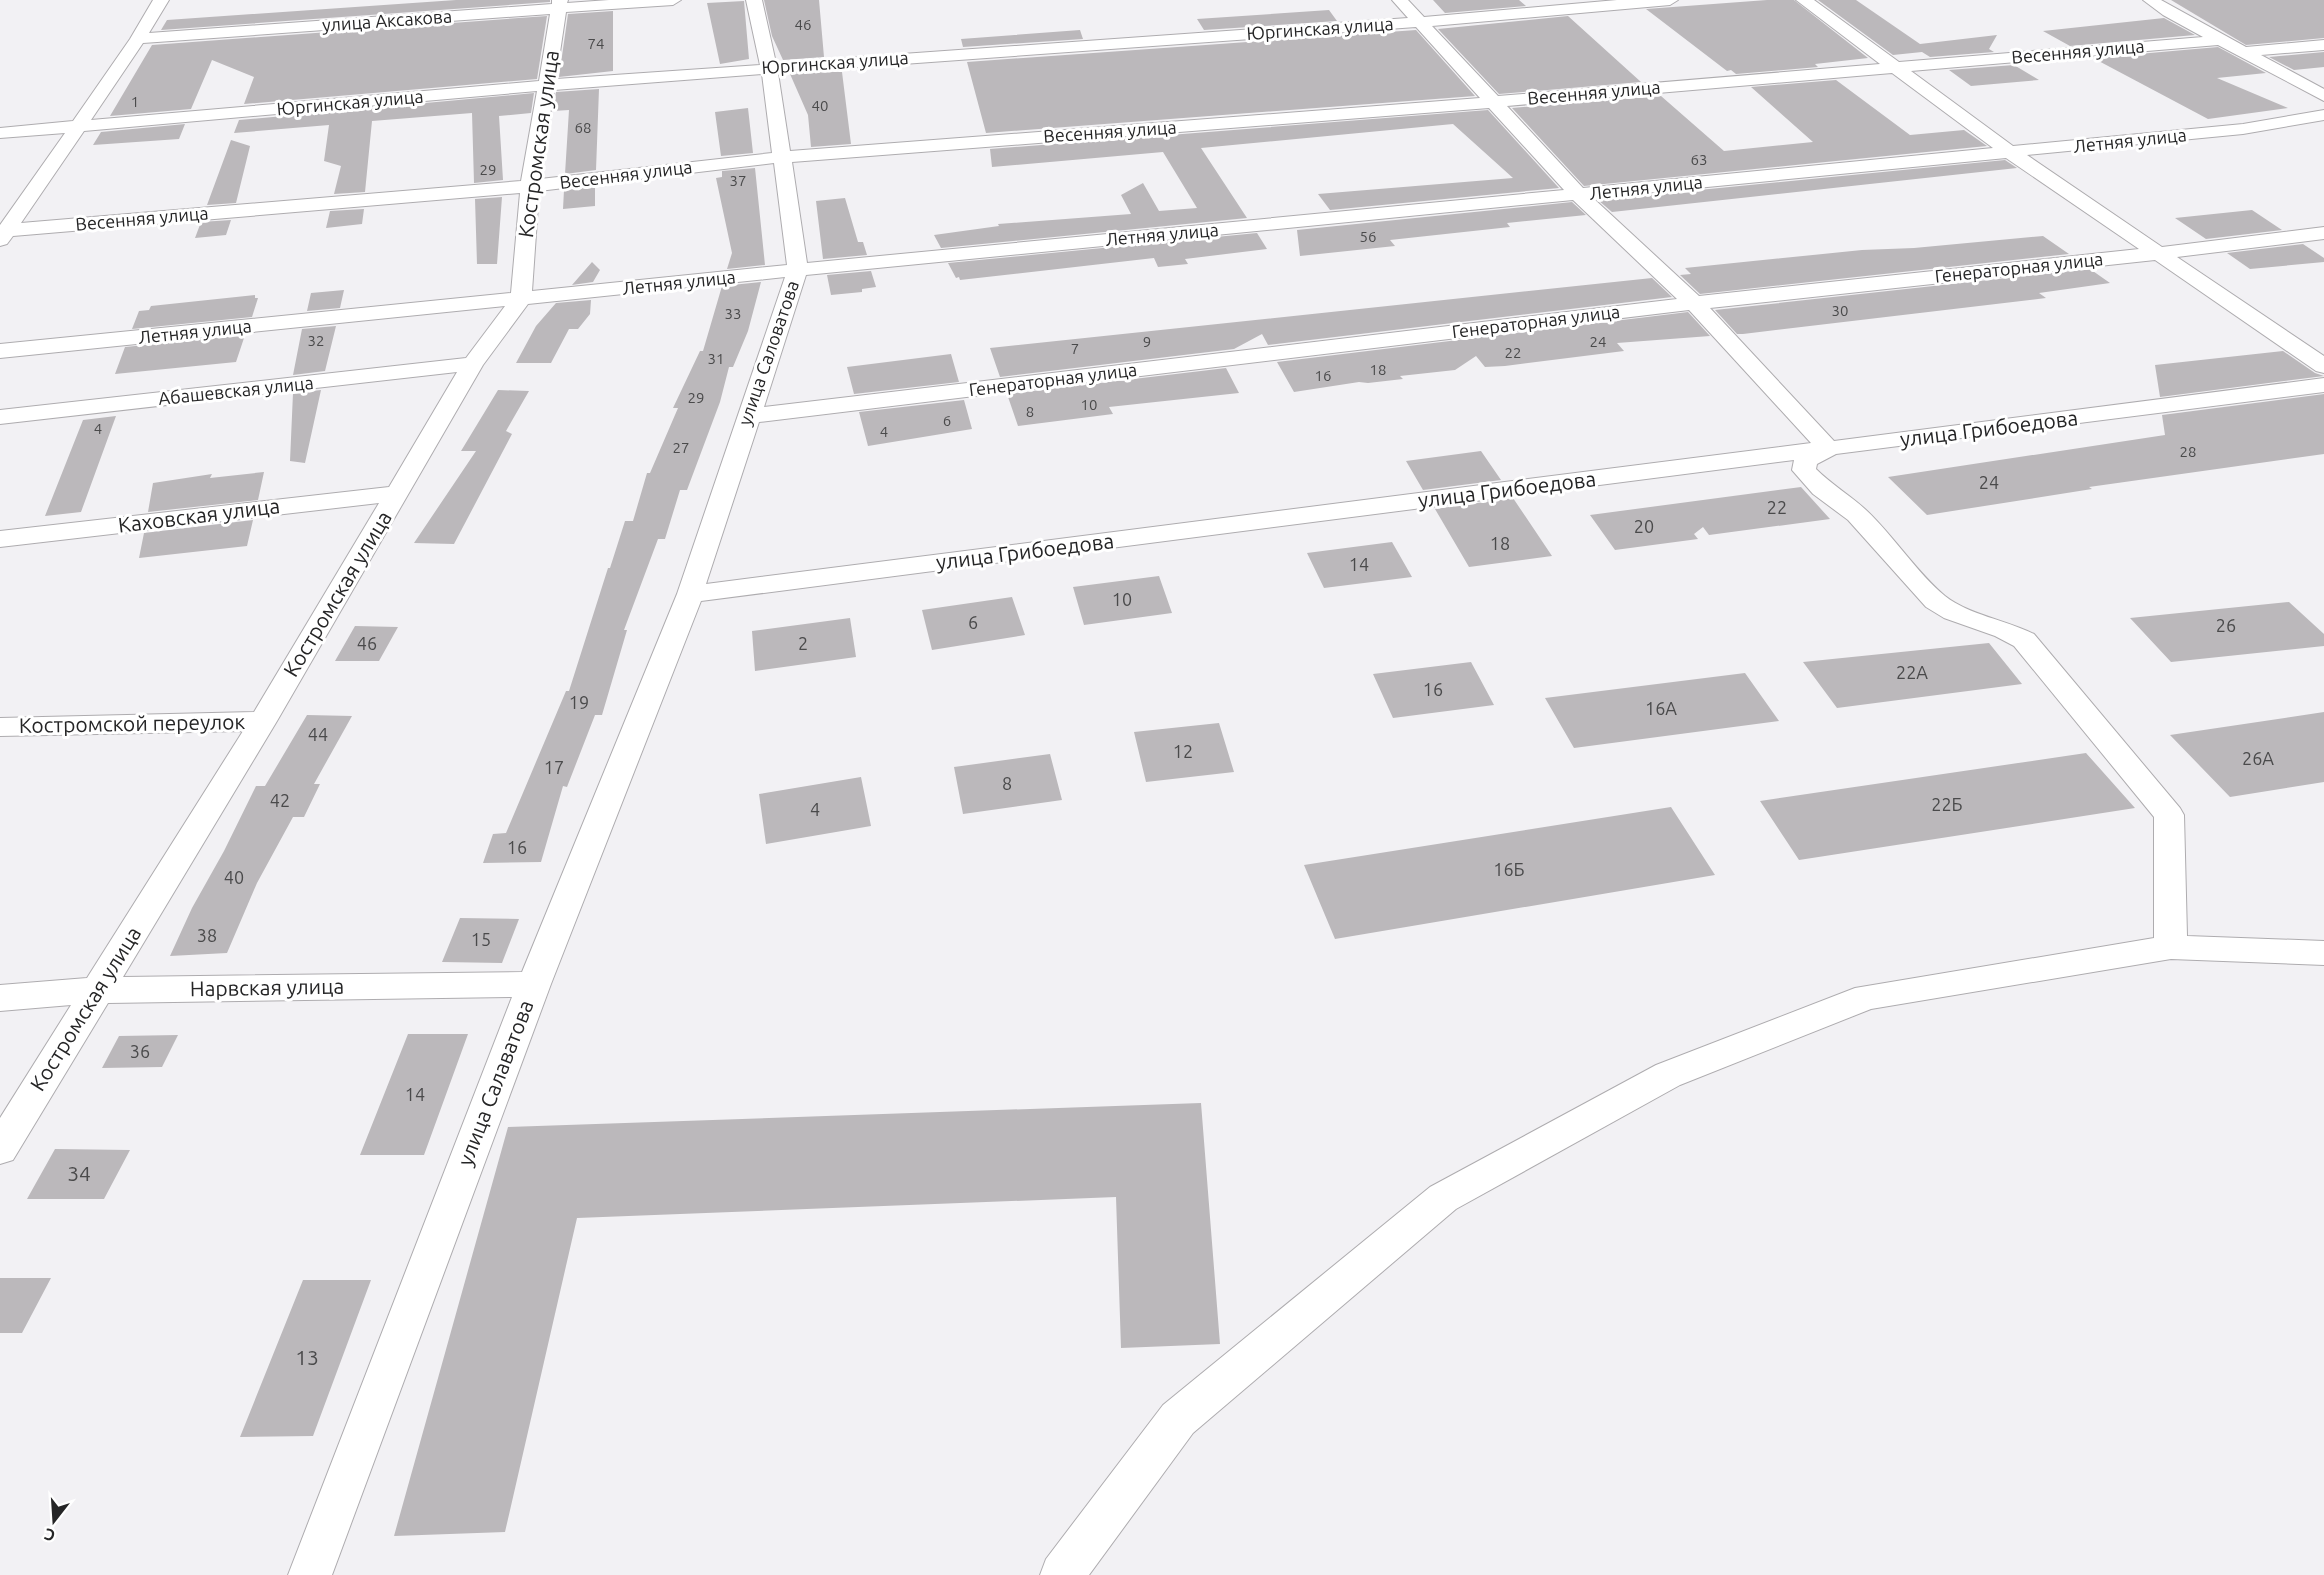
<svg xmlns="http://www.w3.org/2000/svg" width="2324" height="1575" font-family="Ubuntu,sans-serif">
	<style>
		.building { fill: #bbb8bb }
		.lines { fill: none; stroke-linecap: round; stroke-linejoin: round }
		.street-casing { stroke: #aeacaf; stroke-width: 2 }
		.street { fill: #fff; fill-rule: evenodd }
		.labels { text-anchor: middle; stroke-width: 6; stroke-linejoin: round; paint-order: stroke }
		.far-number-label { font-size: 15px; fill: #4a4a4b }
		.far-street-label { font-size: 18px; fill: #252526; stroke: #fff }
		.number-label { font-size: 18px; fill: #4a4a4b }
		.street-label { font-size: 21px; fill: #252526; stroke: #fff }
		.near-number-label { font-size: 21px; fill: #4a4a4b }
	</style>
	<rect width="100%" height="100%" fill="#f2f1f4"/>
	<path class="building" d="M456 0H550V2L161 30 167 20Z
		M764 0H819L824 57 783 60 772 36Z
		M1433 0H1519L1526 6 1445 13Z
		M1767 0H1794L1868 58 1815 64 1818 67 1736 74 1731 70 1727 71 1646 9Z
		M1818 0H1856L1920 44 1997 35 1989 49 1994 52 1930 57 1922 52 1893 55Z
		M2171 0H2324V38L2246 45Z
		M744 1 749 59 720 64 707 3Z
		M1329 10 1337 21 1204 30 1197 19Z
		M613 11V71L559 77 568 14Z
		M547 16 537 79 244 104 254 77 212 60 191 109 110 116 152 45Z
		M1568 16 1641 82 1499 94 1438 29Z
		M2164 18 2195 35 2070 46 2043 31Z
		M1080 30 1083 39 963 47 961 39Z
		M1416 30 1475 96 986 133 967 62Z
		M2218 47 2266 73 2217 78 2288 108 2208 119 2093 58Z
		M2324 52V67L2294 70 2269 57Z
		M2014 65 2039 80 1971 86 1949 70Z
		M827 72H842L851 144 811 147 808 115 790 74Z
		M1836 80 1910 135 1964 130 1987 146 1584 186 1512 108 1661 96 1724 151 1813 142 1751 87Z
		M599 89 596 170 565 174 569 110 553 111 556 92Z
		M534 93 531 113 499 116 503 180 474 183 472 113 372 121 365 192 334 194 341 166 324 161 329 125 234 133 239 120Z
		M748 108 753 153 721 156 715 112Z
		M1488 110 1559 188 1330 210 1318 194 1513 178 1453 124 1201 148 1247 218 941 248 934 235 999 226 998 224 1131 214 1121 195 1143 183 1159 211 1197 208 1163 152 992 167 990 149Z
		M185 124 179 139 93 145 101 132Z
		M231 140 250 146 236 203 207 205Z
		M2005 160 2017 168 1612 212 1598 200Z
		M755 168 765 265 727 269 732 253 716 178 722 177V171Z
		M595 187V206L563 209 564 190Z
		M502 197 497 264H477L475 199Z
		M845 198 858 242H863L867 255 823 259 816 201Z
		M1572 202 1586 215 1507 223 1510 227 1390 240 1395 246 1300 256 1297 230Z
		M364 209 362 224 326 228 330 211Z
		M2252 210 2282 230 2206 239 2175 218Z
		M231 220 226 235 195 238 201 222Z
		M1257 233 1267 249 1185 259 1188 264 1158 267 1154 258 960 280 959 277 956 278 948 263Z
		M2043 236 2069 254 1700 294 1680 275 1691 274 1685 268 1862 250 1914 248Z
		M2303 244 2324 258V262L2250 269 2227 253Z
		M592 262 600 270 593 282 572 285Z
		M2090 269 2110 283 2039 293 2046 298 1743 334H1737L1715 310Z
		M871 271 876 287 862 289V292L831 295 827 275Z
		M1652 278 1672 297 1268 345 1262 334 1234 349 1000 377 990 348Z
		M761 282 748 331 733 367H729L720 402 687 490H680L665 539H658L624 630H627L602 715H595L567 787 563 786 541 862 483 863 493 834 506 833 566 691H569L608 568H610L625 521H633L647 473H650L678 408H673L700 351H703L722 286Z
		M344 290 340 308 307 311 311 293Z
		M255 295V298H258L252 317 132 329 139 311 149 310 151 306Z
		M591 300 590 314 578 329H569L551 363H516L536 326 556 303Z
		M1688 312 1710 336 1617 343 1624 351 1505 366 1485 367 1476 356 1455 370 1400 376 1403 379 1368 383 1359 382 1294 392 1277 362Z
		M336 326 325 371 293 375 302 329Z
		M245 335 236 362 115 374 125 347Z
		M2283 351 2315 373 2324 376 2160 397 2155 365Z
		M951 354 959 382 854 394 847 367Z
		M1226 368 1239 393 1109 407 1113 414 1018 426 1007 394Z
		M321 390 305 463 290 461 293 393Z
		M498 390 529 391 506 431 512 434 454 544 414 543 476 451H461Z
		M2324 394V454L2089 487 2092 489 1927 515 1888 477 2165 435 2162 415Z
		M964 400 972 429 868 446 859 412Z
		M116 416 81 512 45 516 83 420Z
		M1481 451 1501 480 1423 490 1406 461Z
		M264 472 258 500 148 512 153 483 212 474 210 478Z
		M1801 487 1830 519 1709 535 1703 527 1694 534 1698 539 1615 550 1590 515Z
		M1513 498 1552 556 1469 567 1435 509Z
		M253 520 247 546 139 558 144 533Z
		M1392 542 1412 577 1324 588 1307 553Z
		M1159 576 1172 613 1084 625 1073 587Z
		M1012 597 1025 635 932 650 922 610Z
		M2289 602 2324 634V646L2171 662 2130 618Z
		M850 618 856 657 755 671 752 631Z
		M355 626 398 627 379 661H335Z
		M1989 643 2022 684 1837 708 1803 662Z
		M1471 662 1494 705 1393 718 1373 674Z
		M1745 673 1779 721 1574 748 1545 698Z
		M2324 712V782L2230 797 2170 735Z
		M307 715 352 716 314 784H320L304 817H293L257 883 227 953 170 956 192 908 224 851 256 786H265Z
		M1219 723 1234 772 1146 782 1134 732Z
		M2086 753 2135 808 1799 860 1760 801Z
		M1050 754 1062 800 963 814 954 767Z
		M861 777 871 826 766 844 759 794Z
		M1671 807 1715 875 1335 939 1304 865Z
		M460 918 519 919 502 963 442 962Z
		M408 1034H468L424 1155H360Z
		M178 1035 162 1067 102 1068 119 1036Z
		M1201 1103 1220 1344 1121 1348 1116 1197 577 1218 505 1532 394 1536 508 1127Z
		M55 1149 130 1150 104 1199H27Z
		M0 1278H51L22 1333H0Z
		M303 1280H371L313 1436 240 1437Z"/>
	<g class="lines">
		<defs>
			<path id="street" d="M153 0H169L149 33 552 4V0H568L567 3 609 0H681L673 5 566 12 556 79 760 65 746 0H762L776 63 1408 18 1392 0H1408L1424 17 1617 0H1678L1670 5 1432 26 1498 96 1880 64 1796 0H1814L1899 62 2203 37 2163 15 2143 0H2161L2246 47 2324 40V50L2261 55 2324 89V101L2218 45 1911 71 2013 146 2243 124 2324 110V120L2243 134 2027 155 2162 247 2324 227V239L2177 257 2324 356V373L2316 371 2155 260 1710 308 1834 441 2324 378V392L1836 454 1817 464 1816 469C1832 485 1850 495 1866 510 1893 535 1917 573 1945 596 1969 615 2006 620 2034 634L2180 808 2184 815 2187 936 2324 941V965L2171 959 1871 1009 1680 1085 1456 1209 1193 1433 1089 1575H1040L1046 1559 1163 1405 1430 1187 1656 1065 1855 988 2154 938V817L2014 646 1995 636 1944 618 1926 607 1848 520 1813 494 1792 470 1794 460 701 601 551 984 332 1575H288L512 997 108 1003 13 1160 0 1164V1118L71 1005 0 1011V985L87 978 243 731 0 736V718L254 712 379 503 0 547V531L389 487 457 372 0 424V410L466 358 505 306 0 358V344L511 293 520 193 13 236 7 244 0 246V225L65 133 0 138V128L73 121 130 39ZM550 14 539 81 91 120 143 43ZM1416 27 1480 98 790 151 778 73ZM1892 73 1993 148 1583 188 1507 106ZM762 74 772 153 540 179 554 90ZM537 91 521 181 21 223 84 131ZM1489 108 1564 190 807 263 792 162ZM2006 158 2139 249 1699 296 1593 198ZM774 163 787 265 532 291 539 191ZM1573 200 1677 299 764 407 806 275ZM785 277 677 594 522 972 123 977 277 721 483 365 528 304ZM1689 310 1811 443 706 584 759 422Z"/>
		</defs>
		<use href="#street" class="street-casing"/>
		<use href="#street" class="street"/>
	</g>
	<g class="labels">
		<g class="far-number-label">
			<text x="803" y="30">46</text>
			<text x="596" y="49">74</text>
			<text x="135" y="107">1</text>
			<text x="820" y="111">40</text>
			<text x="583" y="133">68</text>
			<text x="1699" y="165">63</text>
			<text x="488" y="175">29</text>
			<text x="738" y="186">37</text>
			<text x="1368" y="242">56</text>
			<text x="1840" y="316">30</text>
			<text x="733" y="319">33</text>
			<text x="316" y="346">32</text>
			<text x="1147" y="347">9</text>
			<text x="1598" y="347">24</text>
			<text x="1075" y="354">7</text>
			<text x="1513" y="358">22</text>
			<text x="716" y="364">31</text>
			<text x="1378" y="375">18</text>
			<text x="1323" y="381">16</text>
			<text x="696" y="403">29</text>
			<text x="1089" y="410">10</text>
			<text x="1030" y="417">8</text>
			<text x="947" y="426">6</text>
			<text x="98" y="434">4</text>
			<text x="884" y="437">4</text>
			<text x="681" y="453">27</text>
			<text x="2188" y="457">28</text>
		</g>
		<g class="far-street-label">
			<text transform="translate(387 21) rotate(-4)" y="6">улица Аксакова</text>
			<text transform="translate(1320 29) rotate(-4)" y="6">Юргинская улица</text>
			<text transform="translate(2078 52) rotate(-5)" y="6">Весенняя улица</text>
			<text transform="translate(835 63) rotate(-4)" y="6">Юргинская улица</text>
			<text transform="translate(1594 93) rotate(-5)" y="6">Весенняя улица</text>
			<text transform="translate(350 103) rotate(-5)" y="6">Юргинская улица</text>
			<text transform="translate(1110 132) rotate(-4)" y="6">Весенняя улица</text>
			<text transform="translate(2130 141) rotate(-6)" y="6">Летняя улица</text>
			<text transform="translate(626 175) rotate(-7)" y="6">Весенняя улица</text>
			<text transform="translate(1646 188) rotate(-6)" y="6">Летняя улица</text>
			<text transform="translate(142 219) rotate(-5)" y="6">Весенняя улица</text>
			<text transform="translate(1162 235) rotate(-5)" y="6">Летняя улица</text>
			<text transform="translate(2019 268) rotate(-6)" y="6">Генераторная улица</text>
			<text transform="translate(679 283) rotate(-6)" y="6">Летняя улица</text>
			<text transform="translate(1536 322) rotate(-7)" y="6">Генераторная улица</text>
			<text transform="translate(195 332) rotate(-6)" y="6">Летняя улица</text>
			<text transform="translate(769 353) rotate(-71)" y="6">улица Саловатова</text>
			<text transform="translate(1053 380) rotate(-7)" y="6">Генераторная улица</text>
			<text transform="translate(236 391) rotate(-6)" y="6">Абашевская улица</text>
		</g>
		<g class="number-label">
			<text x="1989" y="489">24</text>
			<text x="1777" y="514">22</text>
			<text x="1644" y="533">20</text>
			<text x="1500" y="550">18</text>
			<text x="1359" y="571">14</text>
			<text x="1122" y="606">10</text>
			<text x="973" y="629">6</text>
			<text x="2226" y="632">26</text>
			<text x="367" y="650">46</text>
			<text x="803" y="650">2</text>
			<text x="1912" y="679">22А</text>
			<text x="1433" y="696">16</text>
			<text x="579" y="709">19</text>
			<text x="1661" y="715">16А</text>
			<text x="318" y="741">44</text>
			<text x="1183" y="758">12</text>
			<text x="2258" y="765">26А</text>
			<text x="554" y="774">17</text>
			<text x="1007" y="790">8</text>
			<text x="280" y="807">42</text>
			<text x="1947" y="811">22Б</text>
			<text x="815" y="816">4</text>
			<text x="517" y="854">16</text>
			<text x="1509" y="876">16Б</text>
			<text x="234" y="884">40</text>
			<text x="207" y="942">38</text>
			<text x="481" y="946">15</text>
			<text x="140" y="1058">36</text>
			<text x="415" y="1101">14</text>
		</g>
		<g class="street-label">
			<text transform="translate(539 144) rotate(-82)" y="7">Костромская улица</text>
			<text transform="translate(1989 429) rotate(-7)" y="7">улица Грибоедова</text>
			<text transform="translate(1507 490) rotate(-7)" y="7">улица Грибоедова</text>
			<text transform="translate(199 516) rotate(-7)" y="7">Каховская улица</text>
			<text transform="translate(1025 552) rotate(-7)" y="7">улица Грибоедова</text>
			<text transform="translate(338 594) rotate(-59)" y="7">Костромская улица</text>
			<text transform="translate(132 724) rotate(-1)" y="7">Костромской переулок</text>
			<text transform="translate(267 988) rotate(-1)" y="7">Нарвская улица</text>
			<text transform="translate(86 1009) rotate(-58)" y="7">Костромская улица</text>
			<text transform="translate(496 1083) rotate(-69)" y="7">улица Салаватова</text>
		</g>
		<g class="near-number-label">
			<text x="79" y="1181">34</text>
			<text x="307" y="1365">13</text>
		</g>
	</g>
	<g transform="translate(54 1521) rotate(197)" stroke="#ffffff" stroke-width="4.5" paint-order="stroke">
	<path d="M0-4.5L10 22L0 15L-10 22Z" fill="#252526"/>
	<text y="-9" font-size="16" font-weight="bold" text-anchor="middle" fill="#252526">С</text>
	</g>
</svg>
